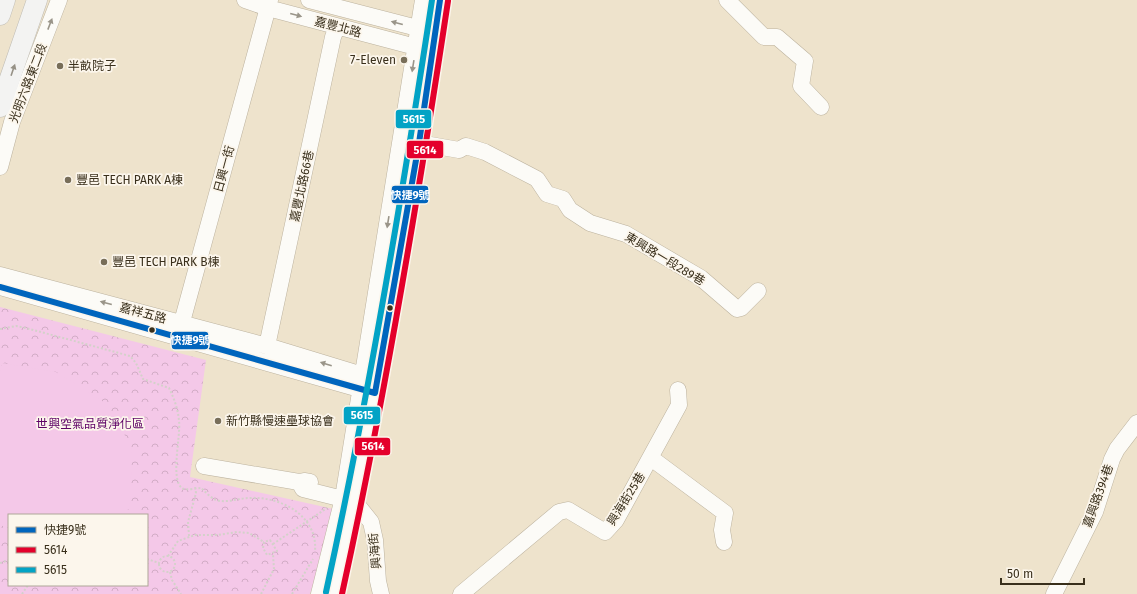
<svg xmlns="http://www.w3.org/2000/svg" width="1137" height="594" font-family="'Fira Sans','Noto Sans TC',sans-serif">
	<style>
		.park { fill: url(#park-crowns); fill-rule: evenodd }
		.garden { fill: #f4c8e8 }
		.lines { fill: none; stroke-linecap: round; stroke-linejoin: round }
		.minor-casing { stroke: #bcb29e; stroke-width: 17 }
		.major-casing { stroke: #bfbcb5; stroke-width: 21 }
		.path { stroke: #d4d1ca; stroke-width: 2; stroke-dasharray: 2 2; stroke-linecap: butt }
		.minor { stroke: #fcfbf7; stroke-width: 16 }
		.major { stroke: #f3f3f2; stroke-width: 20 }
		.bus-1-casing { stroke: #fcf6ec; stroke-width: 9 }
		.bus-2-casing { stroke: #fcf6ec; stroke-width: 9 }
		.bus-3-casing { stroke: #fcf6ec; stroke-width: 9 }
		.bus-1 { stroke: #0065bd; stroke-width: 6 }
		.bus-2 { stroke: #e4002b; stroke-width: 6 }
		.bus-3 { stroke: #03a3c5; stroke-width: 6 }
		.oneway { fill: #9a9589 }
		.oneway2 { fill: #969186 }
		.poi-dot { fill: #786e59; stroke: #fcf6ec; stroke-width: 1.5 }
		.bus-dot { fill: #392f1b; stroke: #fcf6ec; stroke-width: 1.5 }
		.labels { text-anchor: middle; stroke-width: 3.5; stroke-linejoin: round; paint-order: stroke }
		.street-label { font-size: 12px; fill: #392f1b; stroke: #fcf6ec }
		.poi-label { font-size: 12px; fill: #392f1b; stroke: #fcf6ec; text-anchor: start }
		.park-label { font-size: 12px; fill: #5d0165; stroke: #fcf6ec }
		.line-badge { stroke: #fcf6ec; stroke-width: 1.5 }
		.badge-label { font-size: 11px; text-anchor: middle; font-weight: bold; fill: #fff }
	</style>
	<defs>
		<pattern id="park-crowns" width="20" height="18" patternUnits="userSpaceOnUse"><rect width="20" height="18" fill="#f4c8e8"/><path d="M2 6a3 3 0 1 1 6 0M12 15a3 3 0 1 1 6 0" fill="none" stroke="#d2acc6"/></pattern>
	</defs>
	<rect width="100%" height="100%" fill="#eee3cc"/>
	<path class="park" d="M0 307 206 360 190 477 338 510 310 594H0ZM9 515H147V585H9Z"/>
	<path class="garden" d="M2 363 56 372 107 404 132 448 130 503 126 515H9V528L0 525V372Z"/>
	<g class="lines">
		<defs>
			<path id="minor" d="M245 0 268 8 427 50
				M309 0 429 31
				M727 0 764 37H777L805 61 801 86 821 107
				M419 143 459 150 466 146 485 152 537 179 547 194 563 199 570 210 590 223 626 234 701 278 737 309 741 308 758 291
				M0 167 12 122 59 0
				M0 275 267 346 372 378
				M0 287 370 392
				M179 333 270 0
				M267 346 333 37 337 27
				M651 458 725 513 722 530 724 542
				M204 466 299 482 304 481 310 482
				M299 482 303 489 355 502 371 522 375 540 378 581 381 594
				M319 594 343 498 423 0
				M334 594C378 398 410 199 440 0
				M461 594 559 512 568 510 605 532 616 520 679 405 678 390
				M1054 594 1095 512 1112 459 1117 449 1137 423"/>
			<path id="major" d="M0 15 5 0
				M0 107 37 0"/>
		</defs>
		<use href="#minor" class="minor-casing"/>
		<use href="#major" class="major-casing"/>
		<path class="path" d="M0 329 16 326 26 328 130 356 136 363 143 379 169 388C174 398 178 409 179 421 181 436 170 479 182 488 186 491 195 488 201 488 207 493 213 501 221 501 230 502 240 498 249 498 281 496 318 516 315 551
			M189 536 188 522 196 493 195 487
			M270 540 277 551 267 555 263 548 264 542Z
			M273 544 327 508
			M159 564a8 8 0 1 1 16 0a8 8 0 1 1-16 0Z
			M168 556 178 541 195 535H218L237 532 249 533 264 542
			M147 559 159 563
			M0 563 9 560
			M170 572 172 580 181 594
			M22 594 28 585
			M261 594 274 569 273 554
			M292 594 313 559"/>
		<use href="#minor" class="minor"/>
		<use href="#major" class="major"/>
		<defs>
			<path id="bus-1" d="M0 287 375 393 419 143 440 0"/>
			<path id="bus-2" d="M342 594C385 398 418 200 448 1"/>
			<path id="bus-3" d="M326 592C369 396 402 198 432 0"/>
		</defs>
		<use href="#bus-1" class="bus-1-casing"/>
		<use href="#bus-2" class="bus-2-casing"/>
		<use href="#bus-3" class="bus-3-casing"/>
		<use href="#bus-1" class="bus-1"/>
		<use href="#bus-2" class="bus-2"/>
		<use href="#bus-3" class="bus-3"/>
	</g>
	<defs><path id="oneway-solid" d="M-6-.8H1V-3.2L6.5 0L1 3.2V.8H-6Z"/></defs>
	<g class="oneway">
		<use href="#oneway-solid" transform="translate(296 15) rotate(15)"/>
		<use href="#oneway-solid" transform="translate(397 23) rotate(-165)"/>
		<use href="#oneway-solid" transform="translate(50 24) rotate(-69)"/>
		<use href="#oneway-solid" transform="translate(413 66) rotate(99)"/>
		<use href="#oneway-solid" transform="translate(388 222) rotate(99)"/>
		<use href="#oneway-solid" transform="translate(106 303) rotate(-165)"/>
		<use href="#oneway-solid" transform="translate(326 364) rotate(-163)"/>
	</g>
	<use class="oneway2" href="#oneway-solid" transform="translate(13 70) rotate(-71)"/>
	<g class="poi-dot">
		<circle cx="404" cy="60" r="4"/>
		<circle cx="60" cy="66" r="4"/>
		<circle cx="68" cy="180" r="4"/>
		<circle cx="104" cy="262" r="4"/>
		<circle cx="218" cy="421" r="4"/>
	</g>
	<g class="bus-dot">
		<circle cx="390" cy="308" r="3.5"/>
		<circle cx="152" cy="330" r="3.5"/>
	</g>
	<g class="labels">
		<g class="street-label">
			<text transform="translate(338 27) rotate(15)" y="4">嘉豐北路</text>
			<text transform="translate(28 83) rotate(-69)" y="4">光明六路東二段</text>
			<text transform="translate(224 169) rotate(-75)" y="4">日興一街</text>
			<text transform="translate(302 186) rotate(-78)" y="4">嘉豐北路66巷</text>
			<text transform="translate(665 259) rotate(31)" y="4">東興路一段289巷</text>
			<text transform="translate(143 313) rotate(15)" y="4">嘉祥五路</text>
			<text transform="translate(1098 496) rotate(-70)" y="4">嘉興路394巷</text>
			<text transform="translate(626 499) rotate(-58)" y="4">興海街25巷</text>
			<text transform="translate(375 551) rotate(-96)" y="4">興海街</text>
		</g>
		<g class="poi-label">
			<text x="396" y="64" text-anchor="end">7-Eleven</text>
			<text x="68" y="70">半畝院子</text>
			<text x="76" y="184">豐邑 TECH PARK A棟</text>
			<text x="112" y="266">豐邑 TECH PARK B棟</text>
			<text x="226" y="425">新竹縣慢速壘球協會</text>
		</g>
		<g class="park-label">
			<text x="90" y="428">世興空氣品質淨化區</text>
		</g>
	</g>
	<g class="line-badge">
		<rect x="395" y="109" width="37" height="20" rx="4" fill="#03a3c5"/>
		<rect x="406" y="140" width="38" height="19" rx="4" fill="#e4002b"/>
		<rect x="391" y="185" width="38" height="19" rx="4" fill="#0065bd"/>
		<rect x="171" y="331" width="38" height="19" rx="4" fill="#0065bd"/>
		<rect x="343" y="406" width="38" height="19" rx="4" fill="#03a3c5"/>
		<rect x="354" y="437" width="37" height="19" rx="4" fill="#e4002b"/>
	</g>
	<g class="badge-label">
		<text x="414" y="123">5615</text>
		<text x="425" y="154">5614</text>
		<text x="410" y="199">快捷9號</text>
		<text x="190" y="344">快捷9號</text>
		<text x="362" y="419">5615</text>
		<text x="373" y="450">5614</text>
	</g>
	<rect x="8" y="514" width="140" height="72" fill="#fcf6ec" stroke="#aea698"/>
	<rect x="16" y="527" width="20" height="6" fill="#0065bd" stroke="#aea698"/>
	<text x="44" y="534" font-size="12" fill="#392f1b">快捷9號</text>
	<rect x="16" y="547" width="20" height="6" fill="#e4002b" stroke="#aea698"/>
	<text x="44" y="554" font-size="12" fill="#392f1b">5614</text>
	<rect x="16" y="567" width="20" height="6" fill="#03a3c5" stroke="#aea698"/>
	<text x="44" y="574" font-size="12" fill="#392f1b">5615</text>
	<path d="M1001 578v6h83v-6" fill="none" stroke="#392f1b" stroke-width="2"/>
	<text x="1007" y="578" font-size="12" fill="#392f1b" stroke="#fcf6ec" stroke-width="3" paint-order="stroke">50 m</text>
</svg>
